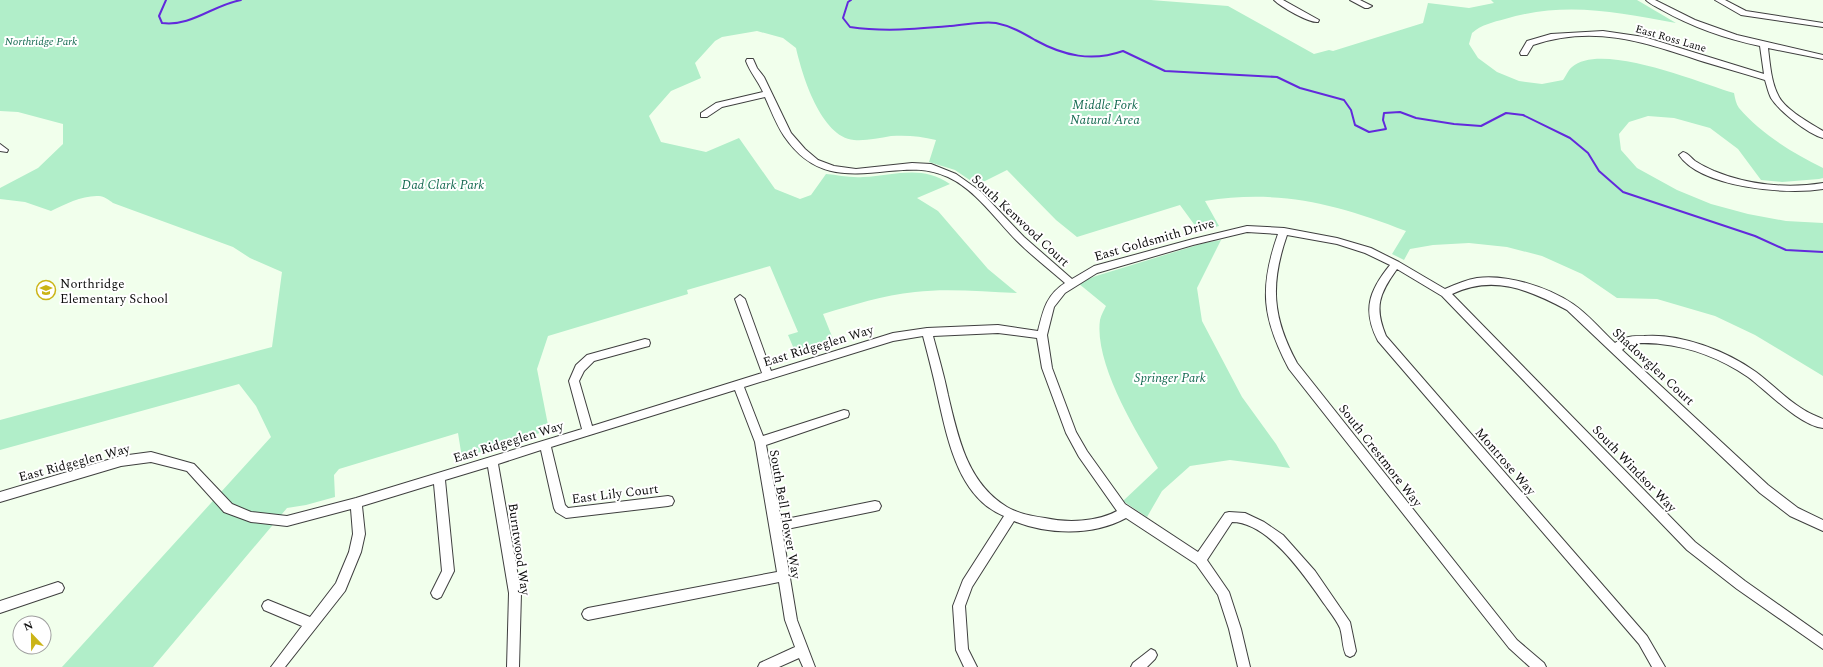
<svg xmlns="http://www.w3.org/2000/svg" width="1823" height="667" font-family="Spectral,serif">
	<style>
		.green { fill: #b1eec9 }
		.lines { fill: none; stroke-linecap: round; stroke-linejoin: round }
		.stream { stroke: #6229dc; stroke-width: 2 }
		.minor-casing { stroke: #3f3f3f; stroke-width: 2 }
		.minor { fill: #fff; fill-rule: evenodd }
		.labels { text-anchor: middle; stroke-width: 4; stroke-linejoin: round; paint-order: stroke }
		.far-street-label { font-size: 11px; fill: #0c0c0c; stroke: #fff }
		.far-park-label { font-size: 11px; font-style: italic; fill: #166b52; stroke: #fff }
		.park-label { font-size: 13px; font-style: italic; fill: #166b52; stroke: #fff }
		.street-label { font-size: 13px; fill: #0c0c0c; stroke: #fff }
		.poi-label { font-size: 13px; fill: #0c0c0c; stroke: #fff; text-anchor: start }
	</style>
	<rect width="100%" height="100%" fill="#f1ffec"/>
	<path class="green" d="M0 0H1151L1228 6 1314 54 1329 50 1333 51 1423 23 1428 3 1469 8 1494 3 1491 0H1637L1676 23C1615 12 1566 1 1505 19 1493 22 1481 25 1472 33L1469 44 1478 58 1497 72 1519 81 1542 84 1563 80C1566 76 1568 70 1572 67 1601 41 1700 83 1734 93 1735 98 1736 104 1739 108 1761 134 1793 153 1823 168V178L1819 179 1782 182 1761 180 1738 149 1710 128 1674 118 1648 116 1629 122 1619 134 1621 150 1637 168 1677 190 1711 204 1748 214 1786 221 1823 223V376L1755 335 1715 316 1657 299 1617 298 1582 274 1542 256 1507 247 1469 243 1433 245 1410 249 1404 260 1392 254 1406 231C1337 204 1279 189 1205 201L1219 226 1199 231 1180 205 1077 237 1056 220 1007 170 977 185 955 170 929 162 936 140C921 136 906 135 891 136 879 138 866 141 854 140 821 137 802 75 796 48L783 38 757 31 722 37 715 41 695 63 701 78 671 91 649 116 661 142 706 152 739 138 775 189 800 199 811 195 826 174C838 175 850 178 863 177 894 176 921 164 950 184L917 198 938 211 988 269 1017 293C983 292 949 288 915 292 883 295 853 305 823 314L835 344 797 356 788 335 798 332 770 266 687 290 688 294 548 336 537 369 549 430 462 458 458 433 339 469 334 475 335 497 306 505 287 508 153 667H62L271 437 256 406 239 384 0 450V420L272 347 282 272 250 258 233 247 113 203C109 200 104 196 99 196 83 195 65 204 51 211L25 202 0 199V188L38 168 63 144V124L18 112 0 111Z
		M1221 240 1197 288 1202 321 1242 397 1276 444 1290 468 1230 460 1190 466 1162 491 1147 517 1123 501 1158 468C1136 432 1094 363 1100 320 1101 315 1104 310 1106 306L1078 283 1096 276 1204 243Z"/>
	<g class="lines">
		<path class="stream" d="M166 0 159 16 162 23C191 27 213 5 241 0
			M851 0 848 2 843 18 850 27C884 32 917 29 951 26 966 25 981 21 996 23 1011 26 1023 33 1035 40 1064 56 1092 62 1123 51L1165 71 1277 77 1300 88 1344 100 1351 110 1355 125 1369 132 1386 129 1383 120 1384 113 1400 112 1416 118 1454 124 1481 126 1506 113 1523 115 1570 138 1588 153 1599 171 1623 192 1755 236 1786 250 1823 252"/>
		<defs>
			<path id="minor" d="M1274 0H1283L1319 20 1318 22C1309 23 1281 7 1274 0Z
				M1350 0H1360L1372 6 1368 8H1365Z
				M1646 0H1655L1695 20 1737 35 1823 55V59L1768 48C1770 64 1771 83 1779 97 1786 110 1810 123 1823 131V138C1808 134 1779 111 1771 98 1768 92 1767 86 1765 80 1743 73 1720 67 1698 60 1641 41 1593 25 1533 45L1527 55H1521L1520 53 1527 41 1551 34 1603 31 1644 37 1764 74 1760 46C1726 39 1692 27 1662 10 1657 7 1650 4 1646 0Z
				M1715 0H1725L1746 11 1823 23V27L1741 15Z
				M747 59H753L757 68 764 77 791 133 805 149 818 160 834 166 856 169 912 163 931 164 956 174 980 191 1024 237 1072 279 1094 266 1193 239 1247 226 1284 228 1337 238 1371 248 1399 262 1445 289C1456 284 1466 280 1477 278 1507 274 1548 287 1573 304 1588 314 1602 331 1615 343 1624 336 1633 336 1644 336 1680 333 1727 351 1756 372 1771 383 1785 398 1801 408 1808 413 1816 416 1823 419V428C1800 426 1767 391 1748 377 1722 359 1691 347 1660 344 1648 343 1631 341 1622 350L1768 485 1798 508 1823 520V531L1790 516 1760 493 1567 310C1529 290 1494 274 1452 294L1695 542 1745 581 1823 636V649L1737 589 1687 550 1442 296 1397 269C1379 294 1374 307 1386 336L1647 636 1665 667H1652L1639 644 1378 341C1362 310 1369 291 1390 265L1365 253 1337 244 1287 235C1270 284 1272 317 1297 363L1517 640 1544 663 1546 667H1530L1509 648 1289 369C1262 318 1259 288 1278 234L1247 232 1193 245 1097 273 1065 293 1054 307 1047 335 1052 368 1076 432 1087 451 1125 504 1198 552 1225 513 1229 512 1245 513 1264 522 1283 535 1315 571 1350 622 1356 651 1354 655 1350 657 1346 655C1342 647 1343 637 1340 628 1337 621 1330 612 1325 605 1306 578 1269 522 1232 522L1207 560 1229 592 1241 629 1250 667H1238L1229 629 1218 595 1196 564 1126 518C1093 536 1048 535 1014 521L972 587 965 606 968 649 977 667H964L956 650 953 606 963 580 1004 516C957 497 947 436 937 393 933 374 928 355 923 336L893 341 744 387 763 436 844 410 848 411 849 414 848 417 766 445 781 520 875 501 879 502 881 506 879 510 875 511 782 530 797 620 815 667H803L799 658 779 667H758L760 663 795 647 785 620 779 582 588 620 584 618 582 614 584 610 588 608 777 572 755 442 735 390 551 447 565 505 568 508 668 496 672 497 674 501 672 505 668 506 566 518 556 512 554 508 541 450 498 464 521 593 519 667H507L509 593 488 467 445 480 454 571 441 597 437 599 433 597 431 593 442 571 434 484 362 506 365 534 361 552 345 591 285 667H271L302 626 264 610 262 606 264 602 268 600 310 617 336 583 349 552 353 534 351 509 287 526 251 522 224 512 187 471 151 462 121 466 0 502V492L121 456 151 452 194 464 232 504 251 512 287 516 356 498 582 429 569 381 576 365 587 355 645 339 649 340 650 343 649 346 645 347 594 361 584 371 579 381 592 426 762 373 735 299 740 295 745 299 771 371 893 333 927 328 998 325 1038 331C1043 311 1046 295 1065 283 1049 269 1032 256 1017 241 996 220 976 190 948 177 927 168 912 169 889 171 844 176 812 177 784 136 776 124 771 110 765 97L722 107 707 117H701V113L716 103 763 92C758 81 750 72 746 61ZM998 333 1037 338 1042 368 1066 433 1079 457 1117 511C1097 522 1067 523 1045 518 1032 516 1019 514 1007 507 967 483 958 437 948 395 944 375 938 355 933 336Z
				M0 144 8 150 7 152 0 151Z
				M1683 152C1688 153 1691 158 1695 161 1701 165 1708 168 1714 171 1748 185 1787 189 1823 183V189C1787 195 1701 188 1679 155Z
				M58 582 62 584 64 588 62 592 0 613V601Z
				M1151 649 1155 651 1157 655 1155 659 1147 667H1131L1133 663Z"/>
		</defs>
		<use href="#minor" class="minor-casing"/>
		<use href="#minor" class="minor"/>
	</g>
	<defs>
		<symbol id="school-ring" viewBox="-11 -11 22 22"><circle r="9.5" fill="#fff" stroke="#cbb416" stroke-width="1.5"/><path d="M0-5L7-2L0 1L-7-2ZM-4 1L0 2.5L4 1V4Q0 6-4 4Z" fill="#cbb416"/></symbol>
	</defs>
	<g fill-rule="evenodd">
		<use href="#school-ring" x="35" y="279" width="22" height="22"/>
	</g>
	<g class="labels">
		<g class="far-street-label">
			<text transform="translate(1671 38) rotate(16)" y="4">East Ross Lane</text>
		</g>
		<g class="far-park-label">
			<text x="41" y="45">Northridge Park</text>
		</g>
		<g class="park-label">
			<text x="1105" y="109">Middle Fork<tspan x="1105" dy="15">Natural Area</tspan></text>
			<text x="443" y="189">Dad Clark Park</text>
			<text x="1170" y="382">Springer Park</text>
		</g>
		<g class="street-label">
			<text transform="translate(1021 220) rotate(43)" y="5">South Kenwood Court</text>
			<text transform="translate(1154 239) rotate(-16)" y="5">East Goldsmith Drive</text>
			<text transform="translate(818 345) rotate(-17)" y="5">East Ridgeglen Way</text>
			<text transform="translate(1654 366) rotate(43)" y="5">Shadowglen Court</text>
			<text transform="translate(508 441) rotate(-17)" y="5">East Ridgeglen Way</text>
			<text transform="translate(1381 455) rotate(52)" y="5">South Crestmore Way</text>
			<text transform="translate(1506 461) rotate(49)" y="5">Montrose Way</text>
			<text transform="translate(74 462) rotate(-15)" y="5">East Ridgeglen Way</text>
			<text transform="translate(1635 468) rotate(46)" y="5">South Windsor Way</text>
			<text transform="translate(615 493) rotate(-7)" y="5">East Lily Court</text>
			<text transform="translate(786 514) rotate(80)" y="5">South Bell Flower Way</text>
			<text transform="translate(520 549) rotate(82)" y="5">Burntwood Way</text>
		</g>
		<g class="poi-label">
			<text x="60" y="288">Northridge<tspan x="60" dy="15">Elementary School</tspan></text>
		</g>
	</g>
	<g transform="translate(32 635) rotate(338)"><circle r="19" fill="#ffffff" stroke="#9e9e9e"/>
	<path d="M0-3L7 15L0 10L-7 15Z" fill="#cbb416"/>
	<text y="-6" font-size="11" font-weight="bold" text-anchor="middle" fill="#0c0c0c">N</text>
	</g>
</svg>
